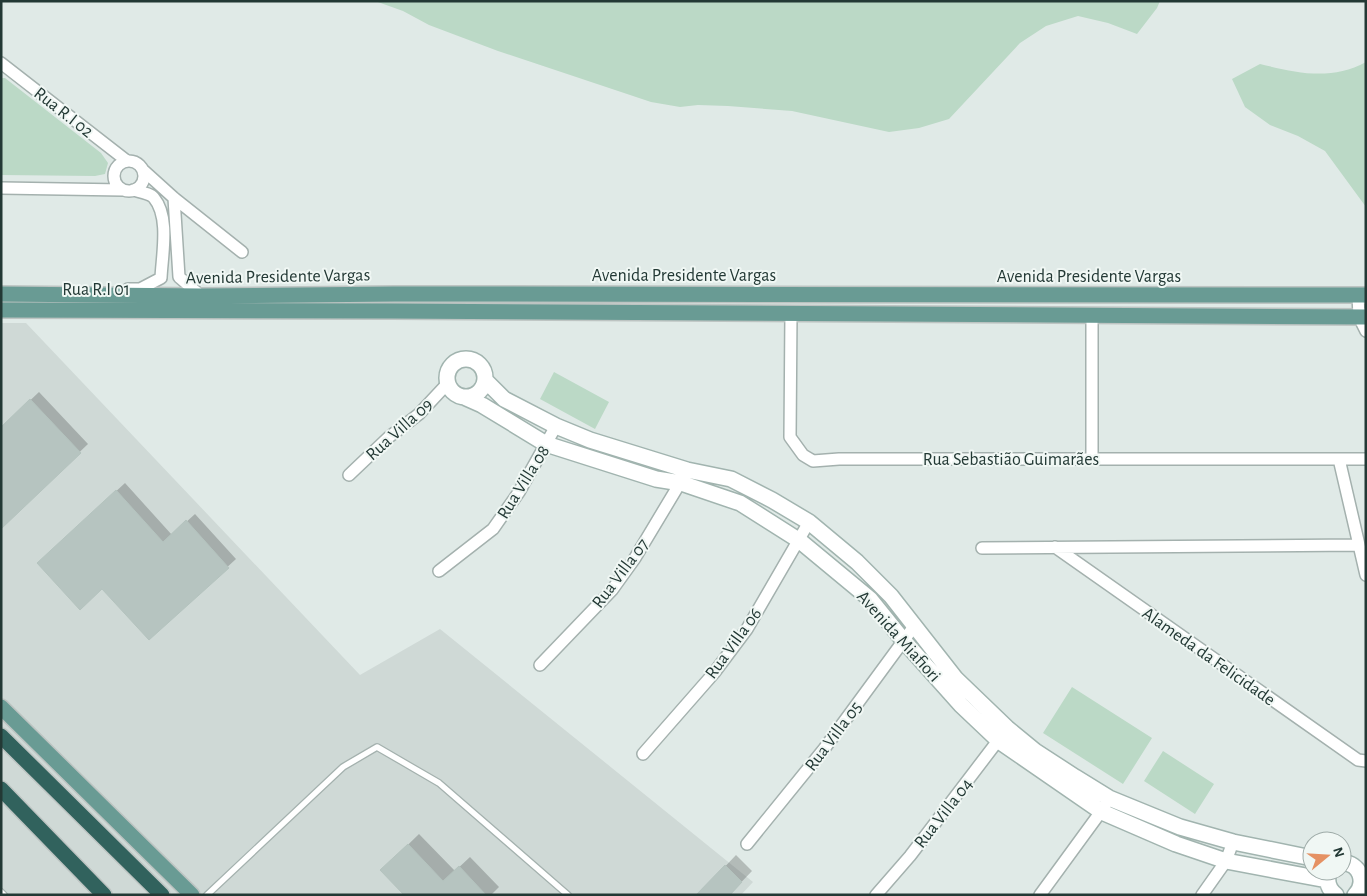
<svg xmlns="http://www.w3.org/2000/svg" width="1367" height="896" font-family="'Alegreya Sans',sans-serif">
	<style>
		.built { fill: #cfd9d6 }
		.green { fill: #bbd9c6 }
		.shadow { fill: #0003 }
		.building { fill: #b6c4c0; stroke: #b4c3be }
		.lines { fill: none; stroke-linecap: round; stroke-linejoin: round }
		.lane-casing { stroke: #a4b1ae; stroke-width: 8 }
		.street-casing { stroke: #a4b1ae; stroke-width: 14 }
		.secondary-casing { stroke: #a1b4af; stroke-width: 18 }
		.primary-casing { stroke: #bdc4c2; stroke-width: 18 }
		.highway-casing { stroke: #bdc4c2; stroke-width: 18 }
		.lane { stroke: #fff; stroke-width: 5.5 }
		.street { stroke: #fff; stroke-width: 11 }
		.secondary { stroke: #fff; stroke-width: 15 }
		.primary { stroke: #699b94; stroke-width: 15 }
		.highway { stroke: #31625d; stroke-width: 15 }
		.labels { text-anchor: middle; stroke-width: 4; stroke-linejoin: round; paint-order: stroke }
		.street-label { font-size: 18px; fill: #233935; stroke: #f0f7f4 }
	</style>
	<rect width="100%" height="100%" fill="#e0eae7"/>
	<path class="built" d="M1 323H26L360 675 440 629 753 882 741 895H1Z"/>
	<path class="green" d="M375 1H1160L1157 8 1137 34 1108 23 1078 16 1046 26 1020 43 949 119 919 128 889 132 792 111 728 106 698 105 680 107 651 102 498 51 429 25 403 11Z
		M1366 62V207L1325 151 1298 136 1270 125 1245 107 1232 79 1260 64C1297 73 1331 81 1366 62Z
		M1 78H5L101 153 108 163 105 174 95 176 1 175Z
		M554 372 609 402 595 429 540 399Z
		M1072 687 1152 738 1123 784 1043 733Z
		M1163 751 1214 784 1195 814 1144 781Z"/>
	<path class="shadow" d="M39 392 88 444 1 527V428Z
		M125 483 172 535 195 514 236 559 149 639 103 587 47 555Z
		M419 834 455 871 470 857 499 887 491 895H405L382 870Z
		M736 855 752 871 729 895H698Z"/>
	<path class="building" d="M30 399 81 453 1 529V427Z
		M116 490 163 542 186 520 229 568 149 640 102 589 80 610 37 563Z
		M408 844 443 881 459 866 486 895H404L380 870Z
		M725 865 742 882 730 895H696Z"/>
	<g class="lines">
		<defs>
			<path id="lane" d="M1 892 4 895
				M207 895 343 767 377 747 439 783 568 895"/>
			<path id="street" d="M1 63 127 161
				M114 176a15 15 0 1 1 30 0a15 15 0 1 1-30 0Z
				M143 170 174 198 242 252
				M1 188 123 190
				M174 198 179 277 201 296
				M128 289H140L161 278C162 255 170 217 154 198 150 193 140 192 133 190
				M1358 295 1359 317 1366 331
				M791 313 790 437 803 455 813 461 839 459H1366
				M1092 459V315
				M1339 459 1366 575
				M349 475 389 437 419 414 448 383
				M1055 547 1358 760 1366 761
				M982 548 1359 545
				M439 571 493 529 519 492 556 426
				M540 665 612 590 635 558 683 478
				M643 754 714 673 747 629 809 522
				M747 844 824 749 915 625
				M876 895 910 856 1003 734
				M1040 895 1105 806
				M1202 895 1226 861 1233 842"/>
			<path id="secondary" d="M447 378a19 19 0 1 1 38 0a19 19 0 1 1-38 0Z
				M485 380 504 399 556 426 590 440 687 470 731 479 772 500 809 522 857 562 891 596 956 679 1007 728 1035 751 1075 777 1109 798 1180 827 1233 842 1312 858
				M464 397 482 405 546 444 656 479 681 483 740 503 800 541 870 599 903 640 961 705 999 741 1102 812 1176 844 1226 861 1327 880
				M1342 863C1360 862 1367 883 1355 895
				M1329 872C1326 881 1328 889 1336 895"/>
			<path id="primary" d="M1 294 201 296 394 294 1366 295
				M1 310 392 311 1366 317
				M1 707 192 895"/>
			<path id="highway" d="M1 736 162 895
				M1 789 104 895"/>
		</defs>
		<use href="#lane" class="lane-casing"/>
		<use href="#street" class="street-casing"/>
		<use href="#secondary" class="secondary-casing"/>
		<use href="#primary" class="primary-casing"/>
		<use href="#highway" class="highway-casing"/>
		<use href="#lane" class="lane"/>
		<use href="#street" class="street"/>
		<use href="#secondary" class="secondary"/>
		<use href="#primary" class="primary"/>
		<use href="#highway" class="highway"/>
	</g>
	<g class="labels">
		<g class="street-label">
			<text transform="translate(64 112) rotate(38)" y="6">Rua R.I 02</text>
			<text x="684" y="281">Avenida Presidente Vargas</text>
			<text transform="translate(278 276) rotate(-1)" y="6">Avenida Presidente Vargas</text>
			<text x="1089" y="282">Avenida Presidente Vargas</text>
			<text x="96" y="295">Rua R.I 01</text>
			<text transform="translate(399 429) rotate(-42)" y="6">Rua Villa 09</text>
			<text x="1011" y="465">Rua Sebastião Guimarães</text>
			<text transform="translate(523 482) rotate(-58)" y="6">Rua Villa 08</text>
			<text transform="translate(620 573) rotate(-53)" y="6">Rua Villa 07</text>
			<text transform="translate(899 636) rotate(48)" y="6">Avenida Miafiori</text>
			<text transform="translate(733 643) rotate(-54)" y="6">Rua Villa 06</text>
			<text transform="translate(1209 656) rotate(35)" y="6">Alameda da Felicidade</text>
			<text transform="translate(833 736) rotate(-53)" y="6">Rua Villa 05</text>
			<text transform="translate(943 813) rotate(-52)" y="6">Rua Villa 04</text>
		</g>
	</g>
	<rect width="1367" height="896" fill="none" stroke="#233935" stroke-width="5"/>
	<g transform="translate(1327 856) rotate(72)"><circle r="24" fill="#f0f7f4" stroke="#9eaba8"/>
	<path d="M0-4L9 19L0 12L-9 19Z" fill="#e59163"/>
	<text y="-8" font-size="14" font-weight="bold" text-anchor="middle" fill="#233935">N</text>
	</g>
</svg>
